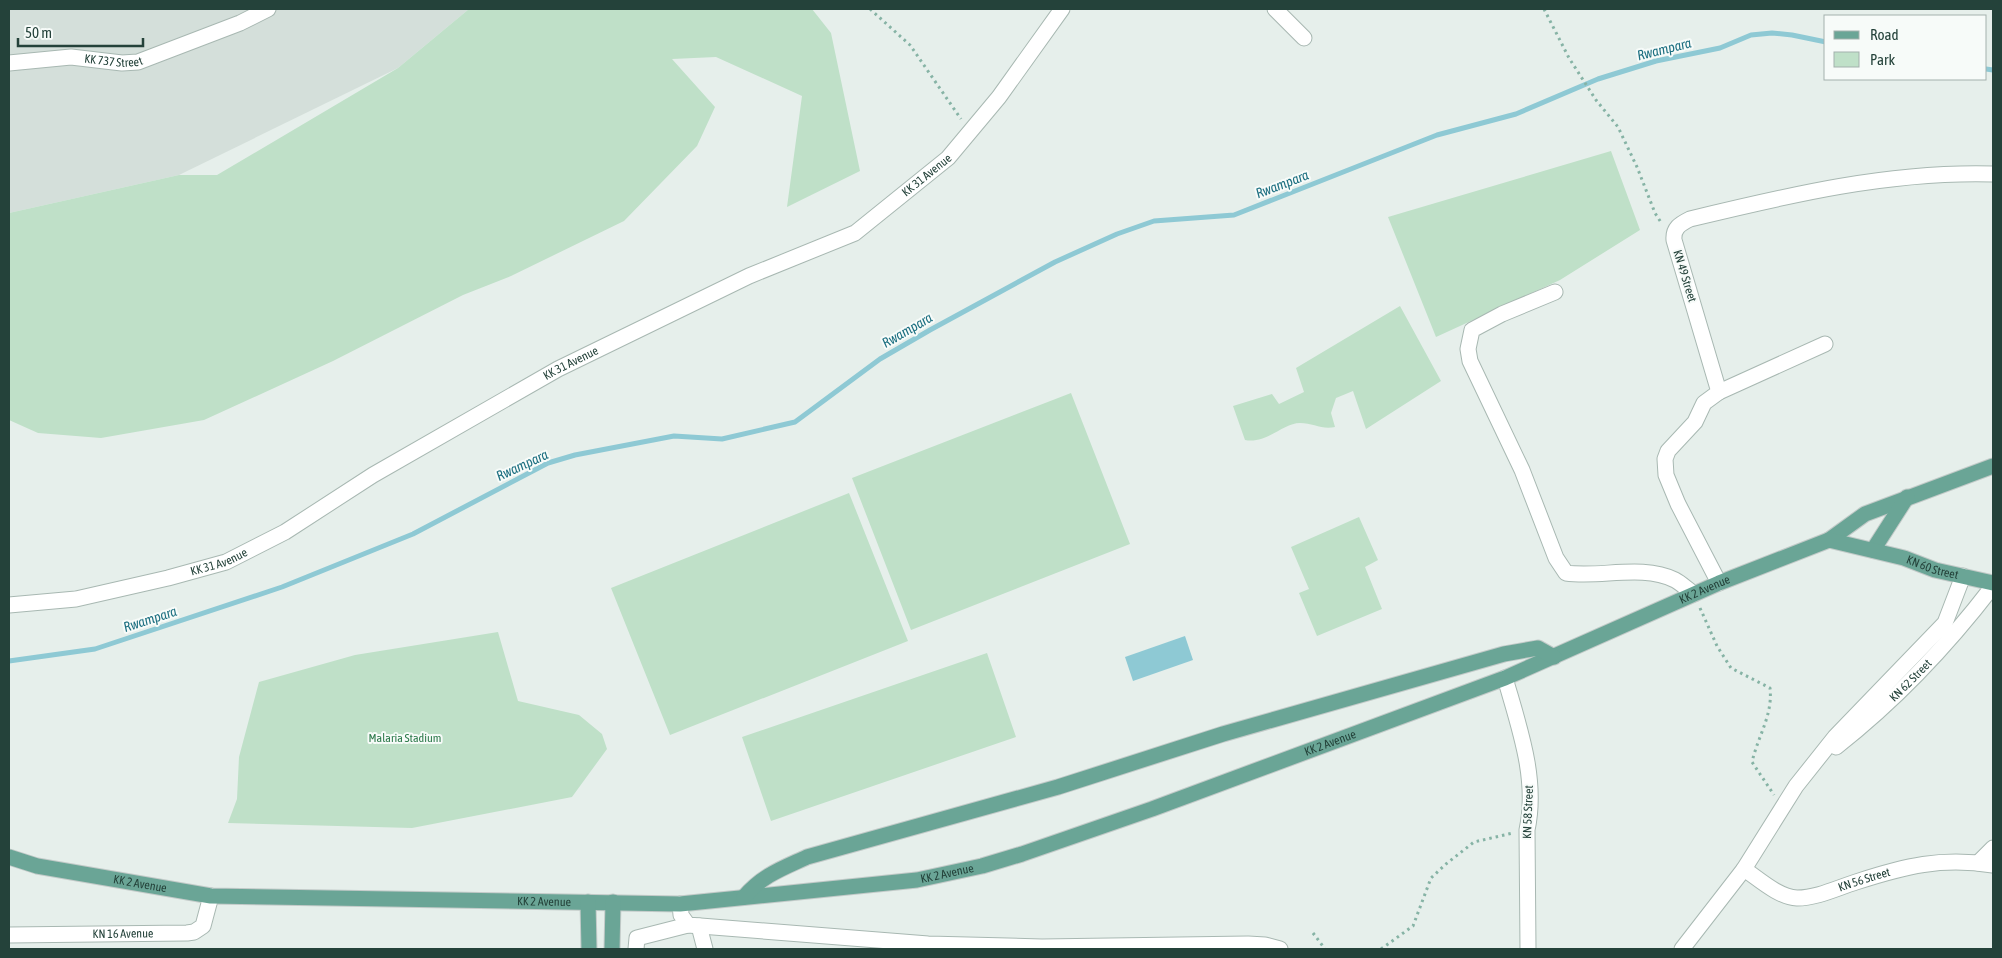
<svg xmlns="http://www.w3.org/2000/svg" width="2002" height="958" font-family="'Asap Condensed',sans-serif">
	<style>
		.built { fill: #d4dfda }
		.green { fill: #bfe0c8 }
		.water { fill: #8ec9d4 }
		.lines { fill: none; stroke-linecap: round; stroke-linejoin: round }
		.stream { stroke: #8ec9d4; stroke-width: 5 }
		.minor-casing { stroke: #a8b8b2; stroke-width: 17 }
		.major-casing { stroke: #c2cac8; stroke-width: 17 }
		.path { stroke: #86b3a5; stroke-width: 3; stroke-dasharray: 2.5 4; stroke-linecap: butt }
		.minor { stroke: #fff; stroke-width: 15 }
		.major { stroke: #6aa596; stroke-width: 15 }
		.labels { text-anchor: middle; stroke-width: 4; stroke-linejoin: round; paint-order: stroke }
		.street-label { font-size: 12px; fill: #24423a; stroke: #f7fbf9 }
		.park-label { font-size: 12px; fill: #2d7a4b; stroke: #f7fbf9 }
		.water-label { font-size: 14px; font-style: italic; fill: #1c6f80; stroke: #f7fbf9 }
	</style>
	<rect width="100%" height="100%" fill="#e6efeb"/>
	<path class="built" d="M9 9H469L398 68 179 175 9 213Z"/>
	<path class="green" d="M469 9H812L831 33 860 171 787 207 802 96 716 57 672 59 715 107 697 146 624 221 511 276 463 295 333 361 204 420 101 438 38 433 9 420V213L179 175H217L398 68Z
		M1611 151 1640 230 1560 280 1436 337 1388 217Z
		M1400 306 1441 381 1366 429 1353 391 1336 398 1331 413 1335 427C1322 430 1313 423 1300 423 1283 423 1267 444 1245 440L1233 406 1272 394 1279 404 1304 392 1296 368Z
		M1071 393 1130 544 911 630 852 478Z
		M849 493 908 641 670 735 611 588Z
		M1359 517 1378 560 1365 567 1382 609 1317 636 1299 593 1309 589 1291 547Z
		M498 632 518 701 579 715 602 734 607 749 572 797 412 828 228 823 237 799 239 757 259 682 355 655Z
		M987 653 1016 737 771 821 742 737Z"/>
	<path class="water" d="M1185 636 1193 660 1133 681 1125 657Z"/>
	<g class="lines">
		<path class="stream" d="M1986 69 1993 70
			M9 661 95 649 282 587 413 534 548 463 575 455 674 436 722 439 795 422 880 359 930 330 1055 262 1117 234 1154 221 1234 215 1437 135 1516 114 1598 79 1656 61 1720 48 1751 35 1772 33 1792 35 1826 42"/>
		<defs>
			<g id="minor">
				<path d="M1275 9 1304 38"/>
				<path id="s1" d="M9 63 71 57 122 63 138 62 240 23 268 9"/>
				<path d="M1555 292 1502 314 1472 330 1468 349 1470 361 1522 470 1556 558 1566 573C1601 578 1642 564 1675 580 1681 583 1688 590 1694 594"/>
				<path d="M1719 392 1825 344"/>
				<path d="M1719 583 1678 504 1666 475 1665 459 1668 451 1695 422 1704 403 1719 392 1674 240C1673 228 1680 224 1690 219 1789 195 1890 171 1993 174"/>
				<path id="s2" d="M9 605 76 599 168 578 226 562 285 532 373 475 558 369 749 276 855 233 948 158 999 97 1062 9"/>
				<path d="M1505 678C1519 727 1538 779 1527 830L1528 949"/>
				<path id="s3" d="M1836 747C1896 700 1947 646 1993 586"/>
				<path d="M1978 863 1993 848"/>
				<path id="s4" d="M1744 869C1759 879 1778 897 1797 898 1817 898 1837 888 1856 882 1905 866 1941 857 1993 865"/>
				<path d="M680 904 681 915 688 925 928 944 1042 947 1248 944 1265 945 1280 949"/>
				<path d="M699 926 705 949"/>
				<path id="s5" d="M9 935 187 933 194 932 203 926 211 896"/>
				<path d="M636 949 637 938 688 925"/>
				<path d="M1682 949 1744 869 1796 786 1835 737 1945 623 1963 576"/>
			</g>
			<g id="major">
				<path d="M1829 540 1865 514 1993 466"/>
				<path d="M1873 550 1907 497"/>
				<path id="s6" d="M9 857 37 866 211 896 680 904 917 880 982 866 1022 854 1152 809 1505 678 1719 583 1829 540 1904 558 1935 570 1993 583"/>
				<path d="M744 897C763 875 781 869 807 857L1058 787 1223 734 1504 654 1538 648 1554 657"/>
				<path d="M588 902 589 949"/>
				<path d="M612 949 613 902"/>
			</g>
		</defs>
		<use href="#minor" class="minor-casing"/>
		<use href="#major" class="major-casing"/>
		<path class="path" d="M870 9 910 45 961 119
			M1544 9 1569 58 1596 100 1618 127 1637 167 1655 213 1662 224
			M1700 608 1717 646 1731 668 1770 688C1773 715 1758 736 1752 762L1774 795
			M1313 933 1325 949
			M1381 949 1413 926 1431 878 1446 864 1474 842 1513 833"/>
		<use href="#minor" class="minor"/>
		<use href="#major" class="major"/>
	</g>
	<g class="labels">
		<g class="street-label">
			<text dy="4" stroke="none"><textPath href="#s1" startOffset="105">KK 737 Street</textPath></text>
			<text dy="4" stroke="none"><textPath href="#s2" startOffset="1025">KK 31 Avenue</textPath></text>
			<text transform="translate(1685 276) rotate(73)" y="4">KN 49 Street</text>
			<text dy="4" stroke="none"><textPath href="#s2" startOffset="620">KK 31 Avenue</textPath></text>
			<text dy="4" stroke="none"><textPath href="#s2" startOffset="215">KK 31 Avenue</textPath></text>
			<text dy="4" stroke="none"><textPath href="#s6" startOffset="1995">KN 60 Street</textPath></text>
			<text dy="4" stroke="none"><textPath href="#s6" startOffset="1754">KK 2 Avenue</textPath></text>
			<text dy="4" stroke="none"><textPath href="#s3" startOffset="100">KN 62 Street</textPath></text>
			<text dy="4" stroke="none"><textPath href="#s6" startOffset="1349">KK 2 Avenue</textPath></text>
			<text transform="translate(1528 812) rotate(-88)" y="4">KN 58 Street</text>
			<text dy="4" stroke="none"><textPath href="#s6" startOffset="944">KK 2 Avenue</textPath></text>
			<text dy="4" stroke="none"><textPath href="#s4" startOffset="131">KN 56 Street</textPath></text>
			<text dy="4" stroke="none"><textPath href="#s6" startOffset="134">KK 2 Avenue</textPath></text>
			<text dy="4" stroke="none"><textPath href="#s6" startOffset="539">KK 2 Avenue</textPath></text>
			<text dy="4" stroke="none"><textPath href="#s5" startOffset="114">KN 16 Avenue</textPath></text>
		</g>
		<g class="park-label">
			<text x="405" y="742">Malaria Stadium</text>
		</g>
		<g class="water-label">
			<text transform="translate(1664 49) rotate(-14)" y="5">Rwampara</text>
			<text transform="translate(1282 184) rotate(-21)" y="5">Rwampara</text>
			<text transform="translate(907 330) rotate(-30)" y="5">Rwampara</text>
			<text transform="translate(522 465) rotate(-25)" y="5">Rwampara</text>
			<text transform="translate(150 619) rotate(-18)" y="5">Rwampara</text>
		</g>
	</g>
	<rect width="2002" height="958" fill="none" stroke="#24423a" stroke-width="20"/>
	<rect x="1824" y="15" width="162" height="65" fill="#f7fbf9" stroke="#a3b1ad"/>
	<rect x="1834" y="31" width="25" height="8" fill="#6aa596" stroke="#a3b1ad"/>
	<text x="1870" y="40" font-size="15" fill="#24423a">Road</text>
	<rect x="1834" y="52" width="25" height="15" fill="#bfe0c8" stroke="#a3b1ad"/>
	<text x="1870" y="65" font-size="15" fill="#24423a">Park</text>
	<path d="M18 38v8h125v-8" fill="none" stroke="#24423a" stroke-width="2.5"/>
	<text x="25" y="38" font-size="15" fill="#24423a" stroke="#f7fbf9" stroke-width="4" paint-order="stroke">50 m</text>
</svg>
